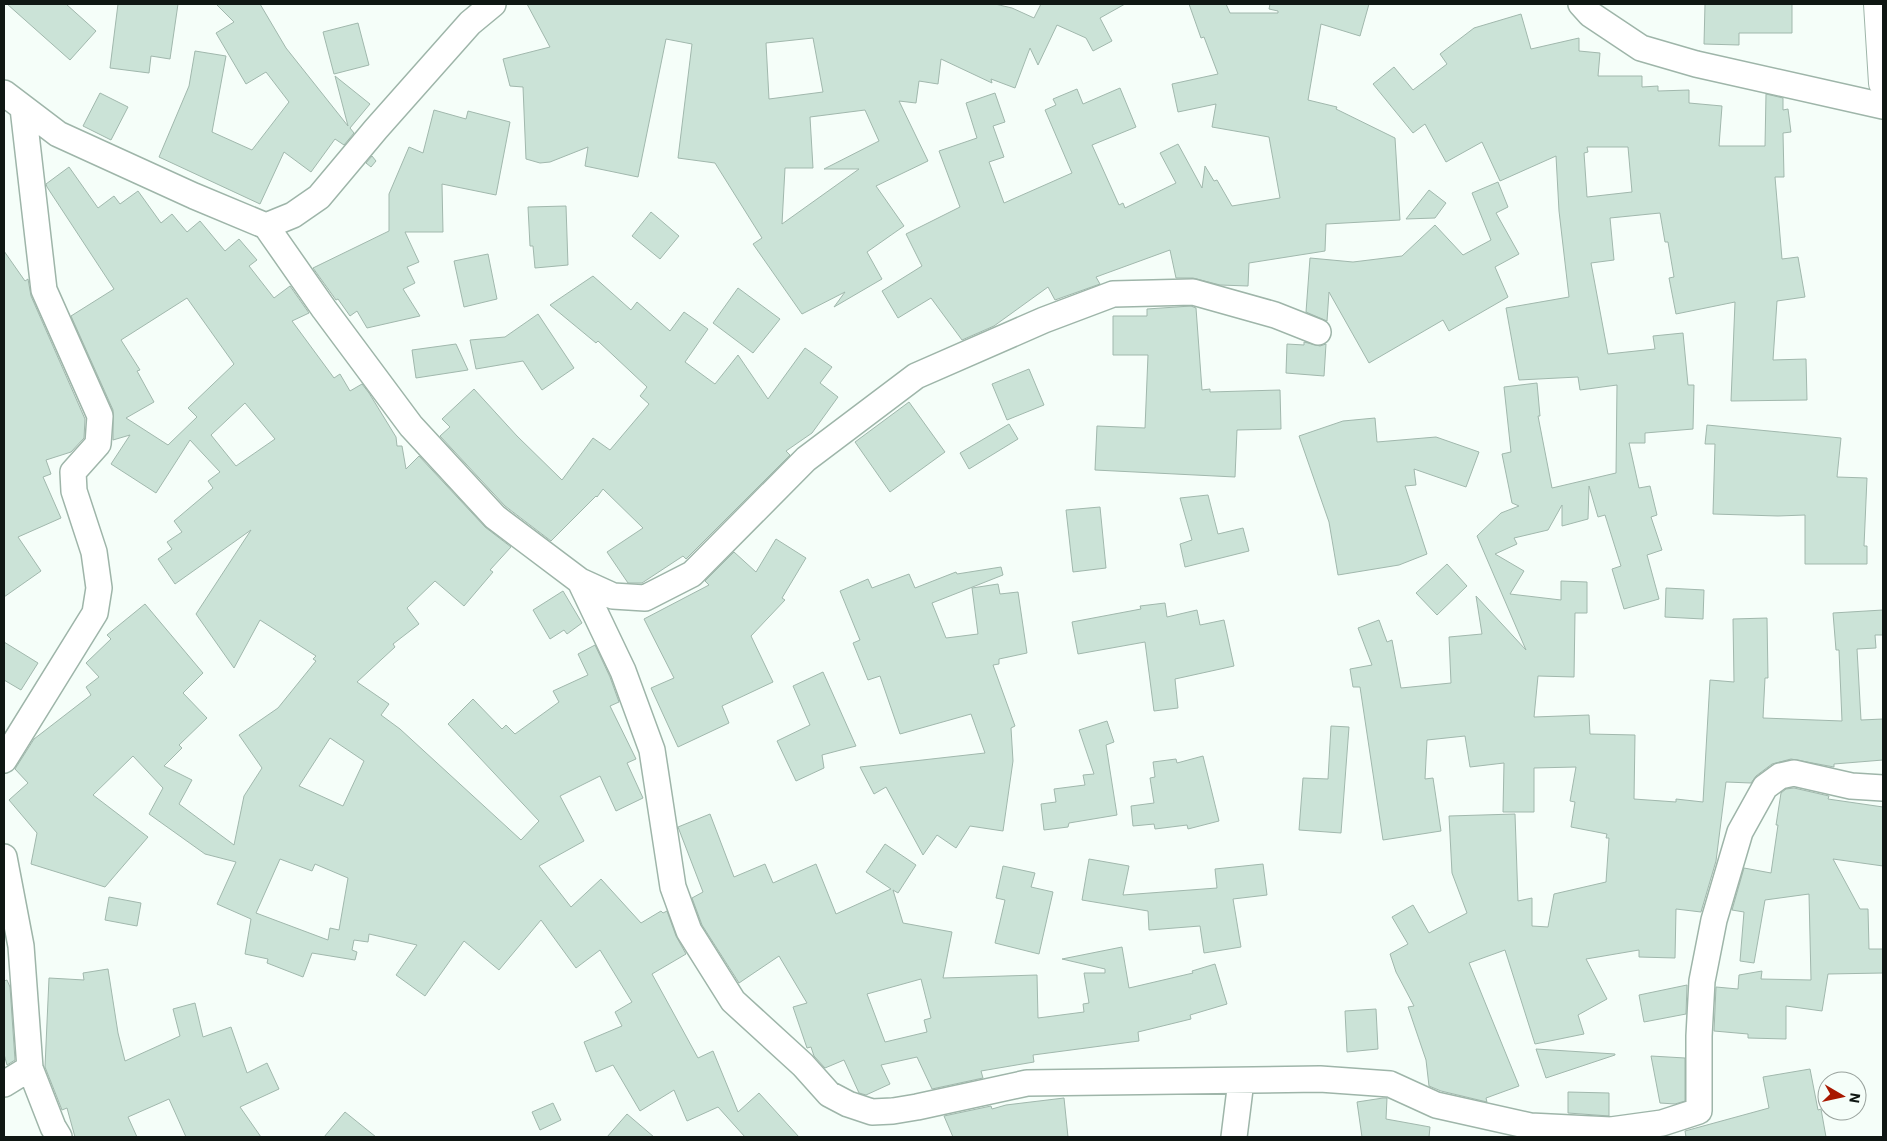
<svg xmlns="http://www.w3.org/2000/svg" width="1887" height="1141" font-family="'IBM Plex Sans',sans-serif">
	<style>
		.building { fill: #cbe3d7; stroke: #a1b8ad; fill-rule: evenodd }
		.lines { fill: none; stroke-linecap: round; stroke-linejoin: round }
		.minor-casing { stroke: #9eb5a9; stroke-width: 28 }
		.secondary-casing { stroke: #9eb5a9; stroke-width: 30 }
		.minor { stroke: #fff; stroke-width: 25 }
		.secondary { stroke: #fff; stroke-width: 28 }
	</style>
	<rect width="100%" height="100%" fill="#f5fef9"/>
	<path class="building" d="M7 4H66L96 31 70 60Z
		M118 4H178L170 59 151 56 149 73 110 68Z
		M216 4H260L286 48 348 126 335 76 370 104 350 128 354 133 344 145 335 139 311 172 284 152 260 204 159 157 189 86 195 51 226 56 212 132 252 150 289 102 266 72 246 84 216 33 234 22Z
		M527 4H995L1012 8 1034 18 1041 4H1125L1100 18 1112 41 1093 51 1086 38 1057 25 1038 65 1030 48 1015 88 991 79 992 83 941 59 938 84 919 81 916 103 899 101 928 161 876 186 904 226 867 252 882 279 834 307 845 292 802 314 753 244 762 238 715 163 678 158 692 44 666 39 638 177 585 166 588 147 550 162 540 163 526 159 523 87 510 86 503 59 550 47ZM813 38 823 92 769 99 766 43ZM865 110 879 141 824 169H859L782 224 785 168H813L810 117Z
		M1189 4H1226L1230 13H1278V11L1269 9 1270 4H1369L1360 36 1321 24 1308 100 1337 107 1336 109 1395 138 1400 220 1326 224 1325 251 1249 263 1248 286 1220 285 1193 278H1176L1170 250 1096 277 1100 284 1055 300 1048 287 994 326 962 340 931 298 898 318 882 291 922 266 906 234 960 207 939 151 977 138 966 103 995 93 1005 122 993 126 1004 157 989 162 1004 203 1072 173 1045 110 1056 105 1053 99 1077 89 1083 104 1120 88 1136 127 1092 145 1119 205 1123 203 1125 208 1176 183 1160 153 1178 144 1202 188 1205 166 1214 181 1217 180 1232 206 1280 198 1269 137 1212 127 1216 104 1178 112 1172 84 1218 74 1204 37 1201 38Z
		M1705 4H1792V33H1739V45L1704 44Z
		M1521 14 1531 49 1579 38V51L1600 53 1598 76H1642V87L1658 86V91L1689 90V103L1722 106 1719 146H1765L1766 94 1783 98V110L1788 109 1791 132 1783 133 1784 177H1775L1782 259 1798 257 1805 297 1777 301 1773 360 1806 359 1807 400 1731 401 1735 302 1676 314 1669 278 1674 277 1668 242H1665L1660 213 1610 218 1614 260 1591 263 1608 354 1655 349 1653 336 1683 333 1688 385H1694L1693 429 1645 433V443H1629L1639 488 1650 486 1657 515 1651 517 1662 550 1647 555 1659 599 1624 609 1612 569 1621 566 1605 515 1598 517 1589 486 1588 519 1562 526V505L1548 530 1514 538 1517 544 1495 554 1524 571 1510 594 1561 600V581L1587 582V613H1575L1574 677 1538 676 1534 717 1589 715 1590 734 1635 735 1634 799 1676 802V799L1703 802 1710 680 1734 682 1733 619 1767 618 1768 678H1765L1763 718 1842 721 1839 650H1836L1833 613 1883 610V635H1875L1876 648 1857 649 1861 720 1883 719V760L1834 764V767L1791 759 1772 764 1756 776 1751 783 1726 782 1716 861 1701 912 1676 909 1675 958 1639 957V950L1586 959 1607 999 1578 1015 1584 1034 1535 1044 1505 950 1469 963 1519 1086 1486 1098 1487 1102 1441 1091 1429 1086 1426 1060 1408 1007 1414 1006 1396 972 1390 954 1408 944 1392 917 1413 905 1429 933 1467 913 1452 873 1449 816 1515 814 1518 901 1532 898V926L1548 927 1554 894 1606 882 1609 838H1606L1607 834 1571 827 1575 802 1570 801 1576 767 1534 768V812H1503L1504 763 1470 767 1465 736 1427 740 1425 779 1433 778 1441 831 1383 840 1360 687H1353L1350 669 1372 665 1358 628 1379 620 1387 642 1392 640 1401 688 1451 683 1449 637 1482 634 1476 596 1526 650 1477 536 1501 513 1519 506 1512 503 1502 454 1511 452 1504 387 1537 383 1540 416H1538L1552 488 1616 473 1617 385 1580 390 1578 377 1519 380 1506 308 1569 297 1559 211 1556 156 1500 181 1482 142 1446 162 1425 124 1413 133 1373 84 1394 67 1413 90 1447 64 1440 54 1474 28ZM1587 147H1628L1632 192 1587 197 1584 153 1588 152Z
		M358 23 369 65 334 74 323 32Z
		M100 93 128 107 111 140 83 126Z
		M434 110 466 119 468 111 510 122 496 195 442 184 443 232H405L419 262 407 267 415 283 403 289 420 316 367 328 357 311 350 316 338 299 336 300 313 268 389 231V194L409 147 423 153Z
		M372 156 376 161 371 167 366 163Z
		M69 167 98 208 114 196 120 204 138 191 161 223 172 214 187 232 200 221 225 251 239 239 257 260 249 266 274 298 290 286 309 313 292 321 334 378 340 374 350 391 362 384 369 393 396 437 397 446H402L406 469 419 456 485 527 511 547 490 570 493 572 464 606 435 581 407 608 419 624 393 644 395 647 357 682 389 704 381 715 400 729 521 840 539 821 448 724 473 699 502 729 506 725 515 734 559 702 553 691 588 675 578 654 595 645 610 677 619 702 610 706 636 759 627 763 643 798 616 811 600 776 560 796 584 841 539 866 571 907 601 879 641 923 661 911 663 913 667 911 676 936 686 954 652 974 698 1058 713 1051 738 1112 759 1093 799 1137H745L718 1107 687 1121 674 1090 640 1111 613 1065 596 1072 584 1042 622 1026 615 1012 632 1002 600 950 576 968 541 920 499 970 464 941 425 996 396 975 417 945 369 934 368 942 354 940 352 950 357 952 355 960 312 953 303 977 267 963 268 959 245 954 251 919 217 904 236 862 205 854 149 814 163 788 133 756 93 795 148 837 105 887 31 864 37 833 9 800 28 783 15 769 34 739 91 695 86 687 99 677 86 663 111 639 107 635 145 604 203 673 183 693 207 718 179 745 182 748 164 766 192 780 179 804 234 845 244 796 262 768 239 735 278 708 316 661 313 659 316 656 260 620 234 668 196 614 251 530 175 584 158 559 172 549 167 542 182 532 174 521 213 488 208 481 220 472 190 440 156 493 111 464 130 435 113 440V410L71 316 114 289 47 187 46 184ZM187 298 234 364 188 408 197 417 168 445 126 418 154 402 137 371 140 370 121 340ZM245 403 275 439 236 466 211 435ZM330 738 364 761 343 806 299 786ZM280 859 312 871 315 864 348 878 339 930 330 928 328 940 256 913Z
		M1498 182 1508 207 1496 213 1519 254 1495 267 1508 297 1449 331 1443 320 1369 363 1329 292 1327 321 1306 312 1310 258 1353 262 1402 256 1435 225 1463 255 1491 240 1472 193Z
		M1429 190 1446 203 1435 218 1406 219Z
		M566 206 568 265 535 268 533 246H530L528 207Z
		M651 212 679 236 660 259 632 236Z
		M4 251 25 281 28 279 31 296 85 419 84 438 71 452 46 460 51 474 43 477 61 518 18 537 41 571 4 597Z
		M488 254 497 299 464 307 454 261Z
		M593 276 631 310 637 302 670 331 684 312 708 329 685 362 715 384 738 355 768 399 805 348 832 367 820 383 838 397 812 433 786 451 790 455 686 559 683 556 642 583H628L607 552 643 528 603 489 597 497 596 496 551 541 505 506 440 436 450 427 442 419 474 389 517 436 562 480 593 438 610 450 649 404 640 396 647 387 598 341 596 343 550 305Z
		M738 288 780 319 753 353 713 323Z
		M1191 306 1196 308 1202 390 1210 389V392L1280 390 1281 429 1237 430 1235 477 1095 470 1097 426 1145 428 1148 355H1113V316H1147V309Z
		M538 314 574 368 542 390 523 361 476 369 470 340 505 337Z
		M1304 342 1320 346 1326 344 1324 376 1286 373 1287 344 1304 345Z
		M456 344 468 370 416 378 412 350Z
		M1029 369 1044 405 1007 420 992 384Z
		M909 402 945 452 890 492 855 442Z
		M1375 418 1377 442 1436 437 1479 452 1466 487 1414 469 1416 485 1405 486 1427 554 1399 565 1338 575 1329 522 1299 436 1343 421Z
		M1009 424 1018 439 969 469 960 453Z
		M1707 425 1841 438 1837 477 1867 478 1864 546H1867V564H1805V515L1778 516 1713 514 1715 444H1705Z
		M1208 495 1218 534 1243 528 1249 551 1185 567 1180 544 1192 540 1180 498Z
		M1100 507 1106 568 1073 572 1066 510Z
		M776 539 806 558 782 598 785 600 751 636 773 682 722 706 729 723 678 747 651 688 674 678 644 619 709 585 705 581 734 552 756 572Z
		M1447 564 1467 586 1437 615 1416 593Z
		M1001 567 1003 575 932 603 946 638 978 634 972 588 998 584 1000 594 1018 592 1027 653 999 659V664L993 665 1015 726 1011 728 1013 761 1003 831 970 826 956 848 937 835 923 855 886 787 874 794 860 767 985 753 971 714 900 734 880 676 868 680 853 643 860 640 840 591 868 579 872 588 909 574 915 588 956 572 957 574Z
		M1666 588 1704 590 1703 619 1665 617Z
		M563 591 582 623 567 634 564 630 550 639 533 610Z
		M1165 603 1167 617 1197 610 1200 625 1224 620 1234 666 1175 679 1178 708 1154 711 1145 642 1078 654 1072 622 1141 609 1140 606Z
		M4 642 38 663 21 690 4 680Z
		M823 672 856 746 822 755 824 768 796 781 777 741 810 725 793 686Z
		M1107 721 1114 742 1106 745 1117 815 1069 823 1068 827 1044 830 1041 804 1056 802 1054 789 1085 785 1083 775 1094 774 1079 730Z
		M1331 726 1349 727 1341 833 1299 830 1303 778 1328 779Z
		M1203 756 1219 821 1188 829 1187 825 1155 829 1154 824 1133 826 1131 806 1154 803 1150 778 1155 777 1153 762 1176 759 1177 763Z
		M1794 788 1829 796 1828 799 1883 807V866L1833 859 1860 909H1868L1869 949H1883V973L1828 974 1822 1011 1786 1006V1039L1748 1038V1034L1714 1031 1716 987 1738 989 1739 975 1762 971 1761 979 1811 980 1809 894 1765 900 1754 963 1740 961 1744 912 1732 910 1744 868 1771 873 1778 825H1776L1781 793 1786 789Z
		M710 814 734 877 765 864 773 883 816 864 836 914 891 889 866 872 885 844 916 865 898 893 893 890 903 923 952 932 943 978 1037 975 1038 1018 1084 1012 1083 1004 1089 1003 1084 973H1105V969L1062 959 1122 947 1129 988 1193 973 1192 971 1215 964 1227 1004 1190 1015 1191 1019 1138 1032 1139 1041 1033 1055 1034 1062 981 1071 983 1078 932 1089 917 1057 881 1065 890 1084 866 1095 859 1093 844 1060 825 1068 814 1056 811 1047 807 1048 793 1007 807 1003 779 956 739 983 702 925 692 898 703 892 678 827ZM921 979 931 1018 924 1020 927 1032 885 1042 867 994Z
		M1089 859 1129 866 1123 895 1217 888 1215 869 1263 864 1267 895 1233 899 1241 947 1204 953 1200 926 1149 930 1148 911 1082 900Z
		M1003 866 1035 873 1031 887 1053 892 1039 954 995 943 1005 900 996 898Z
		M109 897 141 903 137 926 105 920Z
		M108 969 118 1033 125 1061 180 1036 173 1009 195 1003 203 1037 231 1027 247 1073 267 1063 279 1089 240 1107 261 1137H186L169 1099 128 1117 137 1137H75L67 1108 62 1110 45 1067 49 978 84 980 83 973Z
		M7 980 10 987 15 1060 7 1065 4 1054V981Z
		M1687 985 1686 1014 1644 1022 1639 995Z
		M1376 1009 1378 1049 1347 1052 1345 1011Z
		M1536 1049 1615 1054V1055L1546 1078Z
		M1651 1056 1685 1058V1101L1675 1104 1660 1103Z
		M1810 1069 1818 1110 1821 1109 1826 1137H1686L1685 1131 1769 1108 1763 1077Z
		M1568 1092 1609 1093V1116L1568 1113Z
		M1064 1098 1068 1137H953L944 1116 991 1106 992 1109 1006 1105Z
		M1383 1098H1387L1386 1119 1430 1127 1429 1137H1362L1357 1102Z
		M553 1103 561 1120 540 1130 532 1112Z
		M345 1112 376 1137H324Z
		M627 1114 654 1137H607Z"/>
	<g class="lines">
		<defs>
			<path id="minor" d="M1581 4 1590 14 1641 48 1696 64 1883 106
				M4 93 58 134 194 196 266 226 293 215 319 197 376 129 470 23 493 4
				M266 226 324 309 411 426 495 517 580 581 613 596 645 598 692 574 806 459 916 376 1044 320 1113 294 1193 292 1275 315 1318 332
				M580 581 623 671 652 750 673 887 689 931 733 1001 803 1065 829 1094 848 1104 872 1112 893 1111 917 1107 1027 1083 1320 1079 1390 1084 1436 1105 1530 1126 1611 1130 1662 1123 1699 1111V1036L1702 981 1714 920 1740 832 1765 787 1780 776 1794 773 1851 786 1883 788
				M4 760 95 613 99 588 94 552 74 491 73 472 98 444 100 416 44 290 23 108
				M4 857 21 946 30 1068 53 1127 59 1137
				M4 1084 30 1068
				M1234 1137 1241 1081"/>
			<path id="secondary" d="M1878 4 1883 83"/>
		</defs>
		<use href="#minor" class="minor-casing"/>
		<use href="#secondary" class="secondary-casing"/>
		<use href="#minor" class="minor"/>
		<use href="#secondary" class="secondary"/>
	</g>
	<rect width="1887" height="1141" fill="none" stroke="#0f1713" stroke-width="10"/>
	<g transform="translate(1842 1096) rotate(99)"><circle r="24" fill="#f5fef9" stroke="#99a29d"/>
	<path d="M0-4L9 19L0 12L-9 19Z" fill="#a81800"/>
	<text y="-8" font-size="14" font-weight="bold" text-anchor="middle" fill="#0f1713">N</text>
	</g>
</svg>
